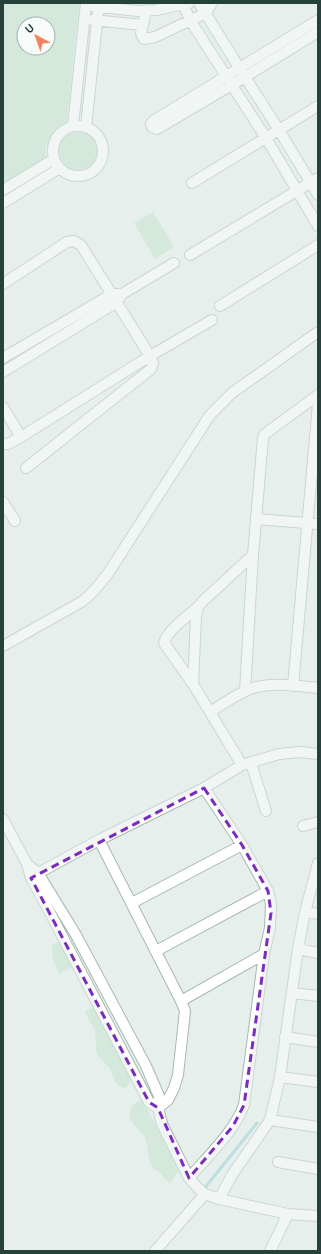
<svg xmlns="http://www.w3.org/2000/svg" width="321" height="1254" font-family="'DM Sans',sans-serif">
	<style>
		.green { fill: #bfe0c8; fill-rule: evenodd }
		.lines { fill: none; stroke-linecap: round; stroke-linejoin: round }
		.stream { stroke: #8ec9d4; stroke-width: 3 }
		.minor-casing { stroke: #a8b8b2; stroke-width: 12 }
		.minor { stroke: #fff; stroke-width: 10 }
		.marked { fill: none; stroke: #7b2cbf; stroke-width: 3; stroke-dasharray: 8 5; stroke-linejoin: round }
	</style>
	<rect width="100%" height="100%" fill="#e6efeb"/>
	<path class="green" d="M3 3H79L67 122C52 128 44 142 46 158L3 184ZM24 24H48V48H24Z
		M59 151a19 19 0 1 1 38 0a19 19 0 1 1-38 0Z
		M153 212 174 247 155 259 134 223Z
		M61 940 75 966 59 974 52 956V945Z
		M97 1005 134 1077 125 1088 121 1087 116 1083 109 1067 98 1056 96 1048 95 1030 85 1013 87 1010Z
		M142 1099 179 1171 170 1183C166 1181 164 1178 161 1174 158 1171 154 1170 152 1166 147 1157 149 1145 144 1136 139 1128 128 1123 130 1112 130 1106 137 1101 142 1099Z"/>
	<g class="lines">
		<path class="stream" d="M203 1190 257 1123"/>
		<defs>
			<path id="minor" d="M199 3 245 77 279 130 318 195
				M183 4 190 20 266 138 318 226
				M92 6 138 11 156 10 189 3
				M146 11 141 33 142 36 144 39 155 37 206 13 212 3
				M92 20 143 25
				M318 20 153 121 151 124 152 127 157 129 245 77 318 32
				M53 151a25 25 0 1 1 50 0a25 25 0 1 1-50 0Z
				M73 126 86 3
				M86 127 99 3
				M192 183 318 106
				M3 190 54 159
				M3 203 60 168
				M190 255 318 178
				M3 284 67 242 74 241 81 245 150 356 21 437 8 444H5L3 443
				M220 306 318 245
				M3 358 112 294H118
				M3 372 117 302 122 294 174 263
				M3 407 21 437
				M26 468 151 369 153 363 150 356 212 320
				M3 502 15 521
				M257 519 318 524
				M198 607C187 617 169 628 164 643L193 684 242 765
				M3 646 83 601C93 593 101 583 109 572L210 415 232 393 318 332
				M193 684 196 617 198 607 203 601 253 555
				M293 686 318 404
				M245 691 253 555 263 438 264 435 270 430 318 395
				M210 712C223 704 238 693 253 688 274 682 297 686 318 688
				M251 763 266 811
				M3 819 27 864 31 878 49 911 149 1102 158 1108
				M303 826 318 822
				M99 840 181 1001 185 1011 178 1075 174 1088 168 1100 158 1108
				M27 864 38 873 76 935 146 1066 159 1096 158 1108 162 1124 189 1178 198 1188 205 1194 219 1199 288 1214 318 1216
				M33 876 99 840 204 788 242 765 279 754 300 752 318 754
				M132 903 242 845
				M305 912 318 914
				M298 949 318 953
				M156 951 268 891
				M292 993 318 996
				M181 1001 264 954
				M285 1037 318 1042
				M280 1077 318 1082
				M270 1120 318 1127
				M278 1162 318 1169
				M189 1178C208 1156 234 1132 244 1105L264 954 270 928 271 904 268 891 242 845 204 788
				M219 1199 232 1175 270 1120 280 1077 298 949 305 912 318 863
				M155 1251 205 1194
				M270 1251 288 1214"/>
		</defs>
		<use href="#minor" class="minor-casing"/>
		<use href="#minor" class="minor"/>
	</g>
	<path d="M0 0H321V1254H0ZM204 788 242 845 268 891 271 913 244 1105 233 1126 189 1178 158 1108 149 1102 31 878Z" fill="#e6efeb" fill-opacity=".55" fill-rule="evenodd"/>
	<path class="marked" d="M204 788 242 845 268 891 271 913 244 1105 233 1126 189 1178 158 1108 149 1102 31 878Z"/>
	<rect width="321" height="1254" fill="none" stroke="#24423a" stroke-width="8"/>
	<g transform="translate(36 36) rotate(319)"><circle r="19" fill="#f7fbf9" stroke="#a3b1ad"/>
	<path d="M0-3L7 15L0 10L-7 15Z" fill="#f4845f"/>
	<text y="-6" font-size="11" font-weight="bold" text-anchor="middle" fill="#24423a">U</text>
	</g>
</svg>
